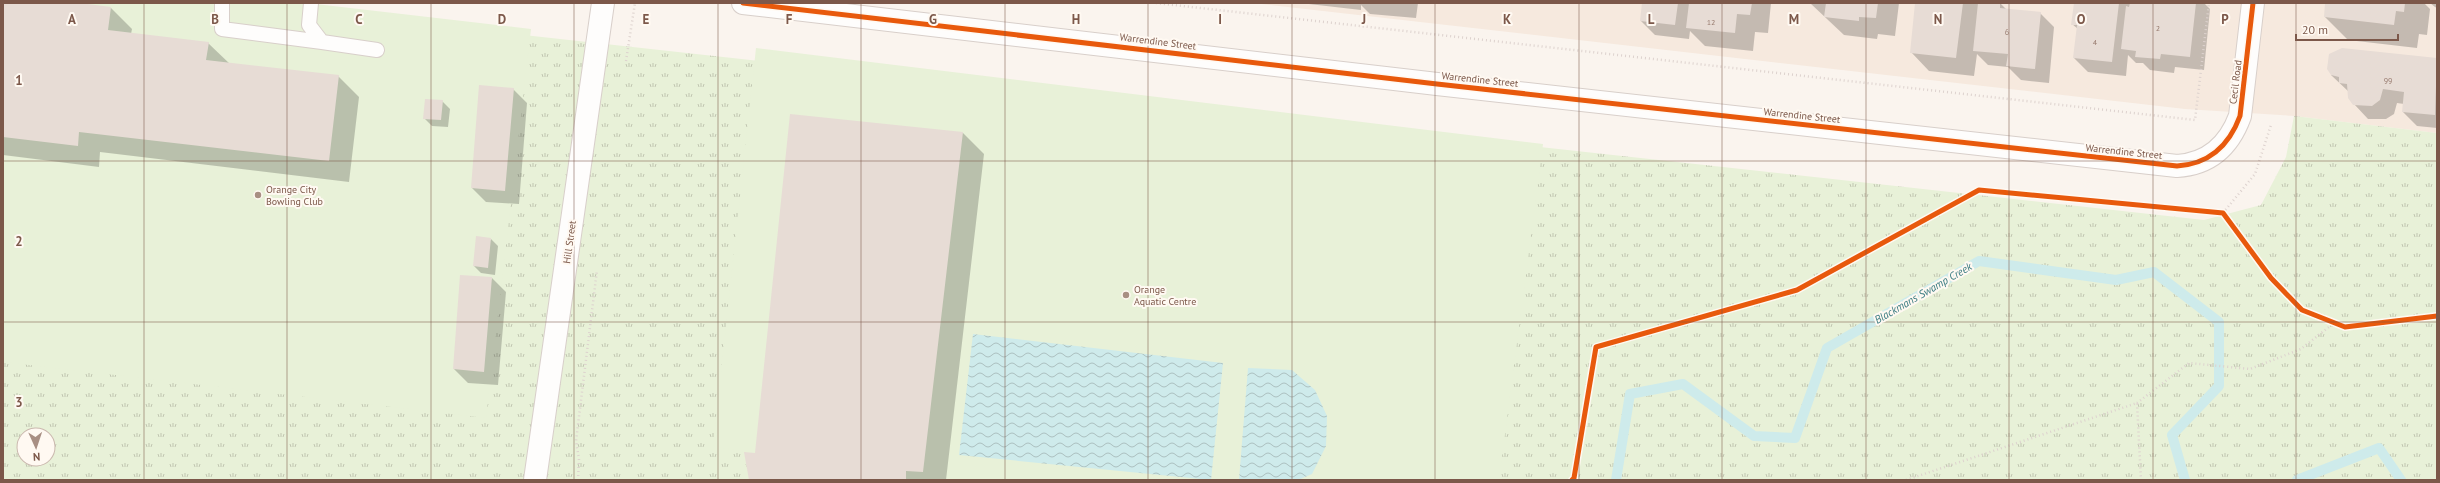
<svg xmlns="http://www.w3.org/2000/svg" width="2440" height="483" font-family="'PT Sans',sans-serif">
	<style>
		.residential { fill: #f6e9de }
		.park { fill: url(#park-tufts); fill-rule: evenodd }
		.garden { fill: #e8f1d8 }
		.water { fill: url(#water-waves) }
		.shadow { fill: #0003 }
		.lines { fill: none; stroke-linecap: round; stroke-linejoin: round }
		.stream { stroke: #ceebeb; stroke-width: 10 }
		.building { fill: #e7dcd5 }
		.service-casing { stroke: #d8cfca; stroke-width: 16 }
		.minor-casing { stroke: #d8cfca; stroke-width: 24 }
		.tertiary-casing { stroke: #d8cfca; stroke-width: 24 }
		.path { stroke: #ddd2ce; stroke-width: 2.5; stroke-dasharray: 1 3; stroke-linecap: butt }
		.service { stroke: #fefdfc; stroke-width: 14 }
		.minor { stroke: #fefdfc; stroke-width: 22 }
		.tertiary { stroke: #fefdfc; stroke-width: 22 }
		.cycleway-casing { stroke: #fff9f2; stroke-width: 8 }
		.cycleway { stroke: #e8590c; stroke-width: 5 }
		.grid { fill: none; stroke: #7c584a; stroke-width: 1; stroke-opacity: 0.55 }
		.poi-dot { fill: #a88f83; stroke: #fff9f2; stroke-width: 1.5 }
		.labels { text-anchor: middle; stroke-width: 4; stroke-linejoin: round; paint-order: stroke }
		.number-label { font-size: 8px; fill: #987b6f }
		.street-label { font-size: 10px; fill: #7c584a; stroke: #fff9f2 }
		.poi-label { font-size: 10px; fill: #7c584a; stroke: #fff9f2; text-anchor: start }
		.water-label { font-size: 11px; font-style: italic; fill: #3b7c82; stroke: #fff9f2 }
		.grid-label { font-size: 13px; text-anchor: middle; font-weight: bold; fill: #7c584a; stroke: #fff9f2; stroke-width: 4; stroke-linejoin: round; paint-order: stroke }
	</style>
	<defs>
		<pattern id="park-tufts" width="24" height="20" patternUnits="userSpaceOnUse"><rect width="24" height="20" fill="#e8f1d8"/><path d="M3 7l-1-3M5 7V3M7 7l1-3M15 17l-1-3M17 17v-4M19 17l1-3" fill="none" stroke="#c1c6b1"/></pattern>
		<pattern id="water-waves" width="16" height="10" patternUnits="userSpaceOnUse"><rect width="16" height="10" fill="#ceebeb"/><path d="M0 5q4-4 8 0t8 0" fill="none" stroke="#acc1c0"/></pattern>
	</defs>
	<rect width="100%" height="100%" fill="#faf4ee"/>
	<path class="residential" d="M1253 3H2437V133L2294 116 2185 109Z"/>
	<path class="park" d="M3 3H232L2204 220 2261 205 2286 157 2294 116 2437 133V480H3ZM24 435H48V459H24Z"/>
	<path class="garden" d="M3 3H307L531 29 486 418 3 362Z
		M756 48 1543 144 1499 480H749L744 452 713 446Z"/>
	<path class="water" d="M973 334 1223 363 1211 480 959 455Z
		M1248 368 1292 370 1315 390 1327 416 1326 446 1312 474 1298 480H1239Z"/>
	<path class="shadow" d="M3 3H71L111 8 132 29 131 34 208 43 230 64 338 76 359 97 349 182 100 152 99 167 3 155Z
		M1300 3H1418L1416 18 1370 14 1361 5V10Z
		M1643 3H1771L1768 33 1755 32 1753 51 1705 46 1690 31 1689 39 1655 35 1641 21Z
		M1810 3H1908H1899L1895 36 1878 34 1877 39 1844 35Z
		M1916 3H2000L2007 10 2040 13 2054 27 2049 83 2021 80 2008 67 1988 65 1977 54 1974 76 1929 71 1911 52Z
		M2075 3H2204L2210 9 2204 70 2175 67 2174 73 2150 70 2143 63H2136L2128 55 2126 76 2088 72 2074 58 2078 29 2072 24Z
		M2326 3H2424L2430 9 2427 35 2419 34 2417 48 2348 40 2325 17Z
		M2430 3H2437V8L2435 7Z
		M2342 49 2437 59V128L2417 126 2403 112 2404 104 2397 103 2394 114 2386 119H2368L2354 104 2349 92 2331 75Z
		M513 89 527 103 519 204 486 202 472 188Z
		M442 101 450 109 448 127 432 126 424 118Z
		M791 115 963 133 984 154 946 480H750L756 454Z
		M491 239 498 246 495 275 481 273 474 266Z
		M492 278 506 292 498 385 468 383 454 369Z"/>
	<g class="lines">
		<path class="stream" d="M1616 480 1630 394 1683 384 1754 436 1795 438 1827 348 1979 261 2116 280 2154 272 2219 322V386L2172 435 2185 480
			M2297 480 2379 448 2401 480"/>
	</g>
	<path class="building" d="M3 3H80L111 7 108 30 209 42 206 60 339 75 329 161 79 132 78 146 3 137Z
		M1642 3H1678L1675 25 1640 21Z
		M1689 3H1752L1750 15 1737 14 1735 33 1686 28Z
		M1826 3H1878L1876 18 1859 17V21L1824 17Z
		M1915 3H1963L1956 58 1910 53Z
		M1978 3H2000V8L2041 12 2035 69 2006 66 2008 54 1973 51Z
		M2074 3H2119L2112 62 2073 58 2077 25H2071Z
		M2130 3H2196L2190 57 2161 54 2160 59 2135 57 2136 51 2121 49 2126 6 2129 7Z
		M2325 3H2405L2404 12 2396 11 2394 25 2324 17Z
		M2342 48 2437 58 2435 115 2402 112 2404 92 2383 89 2380 100 2372 106 2353 105 2348 98 2347 84 2339 83V77L2331 75 2327 69 2329 54Z
		M479 85 514 88 505 191 471 188Z
		M425 99 443 100 441 120 423 119Z
		M790 114 963 132 923 472 906 471V480H749L744 452 755 453Z
		M476 236 491 238 488 268 473 266Z
		M460 275 492 277 484 372 453 369Z"/>
	<g class="lines">
		<defs>
			<path id="service" d="M222 3V29L322 42
				M311 3 309 25 322 42 377 50"/>
			<path id="minor" d="M743 3 1437 84 2177 166C2209 164 2229 146 2240 116L2253 3"/>
			<path id="tertiary" d="M535 480 603 3"/>
		</defs>
		<use href="#service" class="service-casing"/>
		<use href="#minor" class="minor-casing"/>
		<use href="#tertiary" class="tertiary-casing"/>
		<path class="path" d="M1156 3 2195 120 2209 3
			M626 61 635 3
			M2223 213 2255 174 2271 125
			M2137 403 2189 363 2250 369 2301 349 2334 323
			M578 480 579 459 576 441 597 270
			M1572 480 1574 478 1596 347 1797 290 1979 190 2223 213 2271 278 2302 310 2345 327 2437 316
			M1906 480 2137 403 2141 480"/>
		<use href="#service" class="service"/>
		<use href="#minor" class="minor"/>
		<use href="#tertiary" class="tertiary"/>
		<defs>
			<path id="cycleway" d="M743 3 1437 84 2177 166C2209 164 2229 146 2240 116L2253 3
				M1572 480 1574 478 1596 347 1797 290 1979 190 2223 213 2271 278 2302 310 2345 327 2437 316"/>
		</defs>
		<use href="#cycleway" class="cycleway-casing"/>
		<use href="#cycleway" class="cycleway"/>
	</g>
	<path class="grid" d="M144 3V480M287 3V480M431 3V480M574 3V480M718 3V480M861 3V480M1005 3V480M1148 3V480M1292 3V480M1435 3V480M1579 3V480M1722 3V480M1866 3V480M2009 3V480M2153 3V480M2296 3V480M3 161H2437M3 322H2437"/>
	<g class="poi-dot">
		<circle cx="258" cy="195" r="4"/>
		<circle cx="1126" cy="295" r="4"/>
	</g>
	<g class="labels">
		<g class="number-label">
			<text x="1711" y="25">12</text>
			<text x="2158" y="31">2</text>
			<text x="2007" y="35">6</text>
			<text x="2095" y="45">4</text>
			<text x="2388" y="83">99</text>
		</g>
		<g class="street-label">
			<text transform="translate(1158 41) rotate(7)" y="4">Warrendine Street</text>
			<text transform="translate(1480 79) rotate(6)" y="4">Warrendine Street</text>
			<text transform="translate(2235 82) rotate(-83)" y="4">Cecil Road</text>
			<text transform="translate(1802 115) rotate(6)" y="4">Warrendine Street</text>
			<text transform="translate(2124 151) rotate(6)" y="4">Warrendine Street</text>
			<text transform="translate(569 242) rotate(-82)" y="4">Hill Street</text>
		</g>
		<g class="poi-label">
			<text x="266" y="193">Orange City<tspan x="266" dy="12">Bowling Club</tspan></text>
			<text x="1134" y="293">Orange<tspan x="1134" dy="12">Aquatic Centre</tspan></text>
		</g>
		<g class="water-label">
			<text transform="translate(1923 293) rotate(-30)" y="4">Blackmans Swamp Creek</text>
		</g>
	</g>
	<g class="grid-label">
		<text x="72" y="24">A</text>
		<text x="215" y="24">B</text>
		<text x="359" y="24">C</text>
		<text x="502" y="24">D</text>
		<text x="646" y="24">E</text>
		<text x="789" y="24">F</text>
		<text x="933" y="24">G</text>
		<text x="1076" y="24">H</text>
		<text x="1220" y="24">I</text>
		<text x="1364" y="24">J</text>
		<text x="1507" y="24">K</text>
		<text x="1651" y="24">L</text>
		<text x="1794" y="24">M</text>
		<text x="1938" y="24">N</text>
		<text x="2081" y="24">O</text>
		<text x="2225" y="24">P</text>
		<text x="19" y="85">1</text>
		<text x="19" y="246">2</text>
		<text x="19" y="407">3</text>
	</g>
	<rect width="2440" height="483" fill="none" stroke="#7c584a" stroke-width="8"/>
	<g transform="translate(36 447) rotate(177)"><circle r="19" fill="#fff9f2" stroke="#cbb9af"/>
	<path d="M0-3L7 15L0 10L-7 15Z" fill="#a88f83"/>
	<text y="-6" font-size="11" font-weight="bold" text-anchor="middle" fill="#7c584a">N</text>
	</g>
	<path d="M2296 34v6h102v-6" fill="none" stroke="#7c584a" stroke-width="2"/>
	<text x="2302" y="34" font-size="12" fill="#7c584a" stroke="#fff9f2" stroke-width="3" paint-order="stroke">20 m</text>
</svg>
